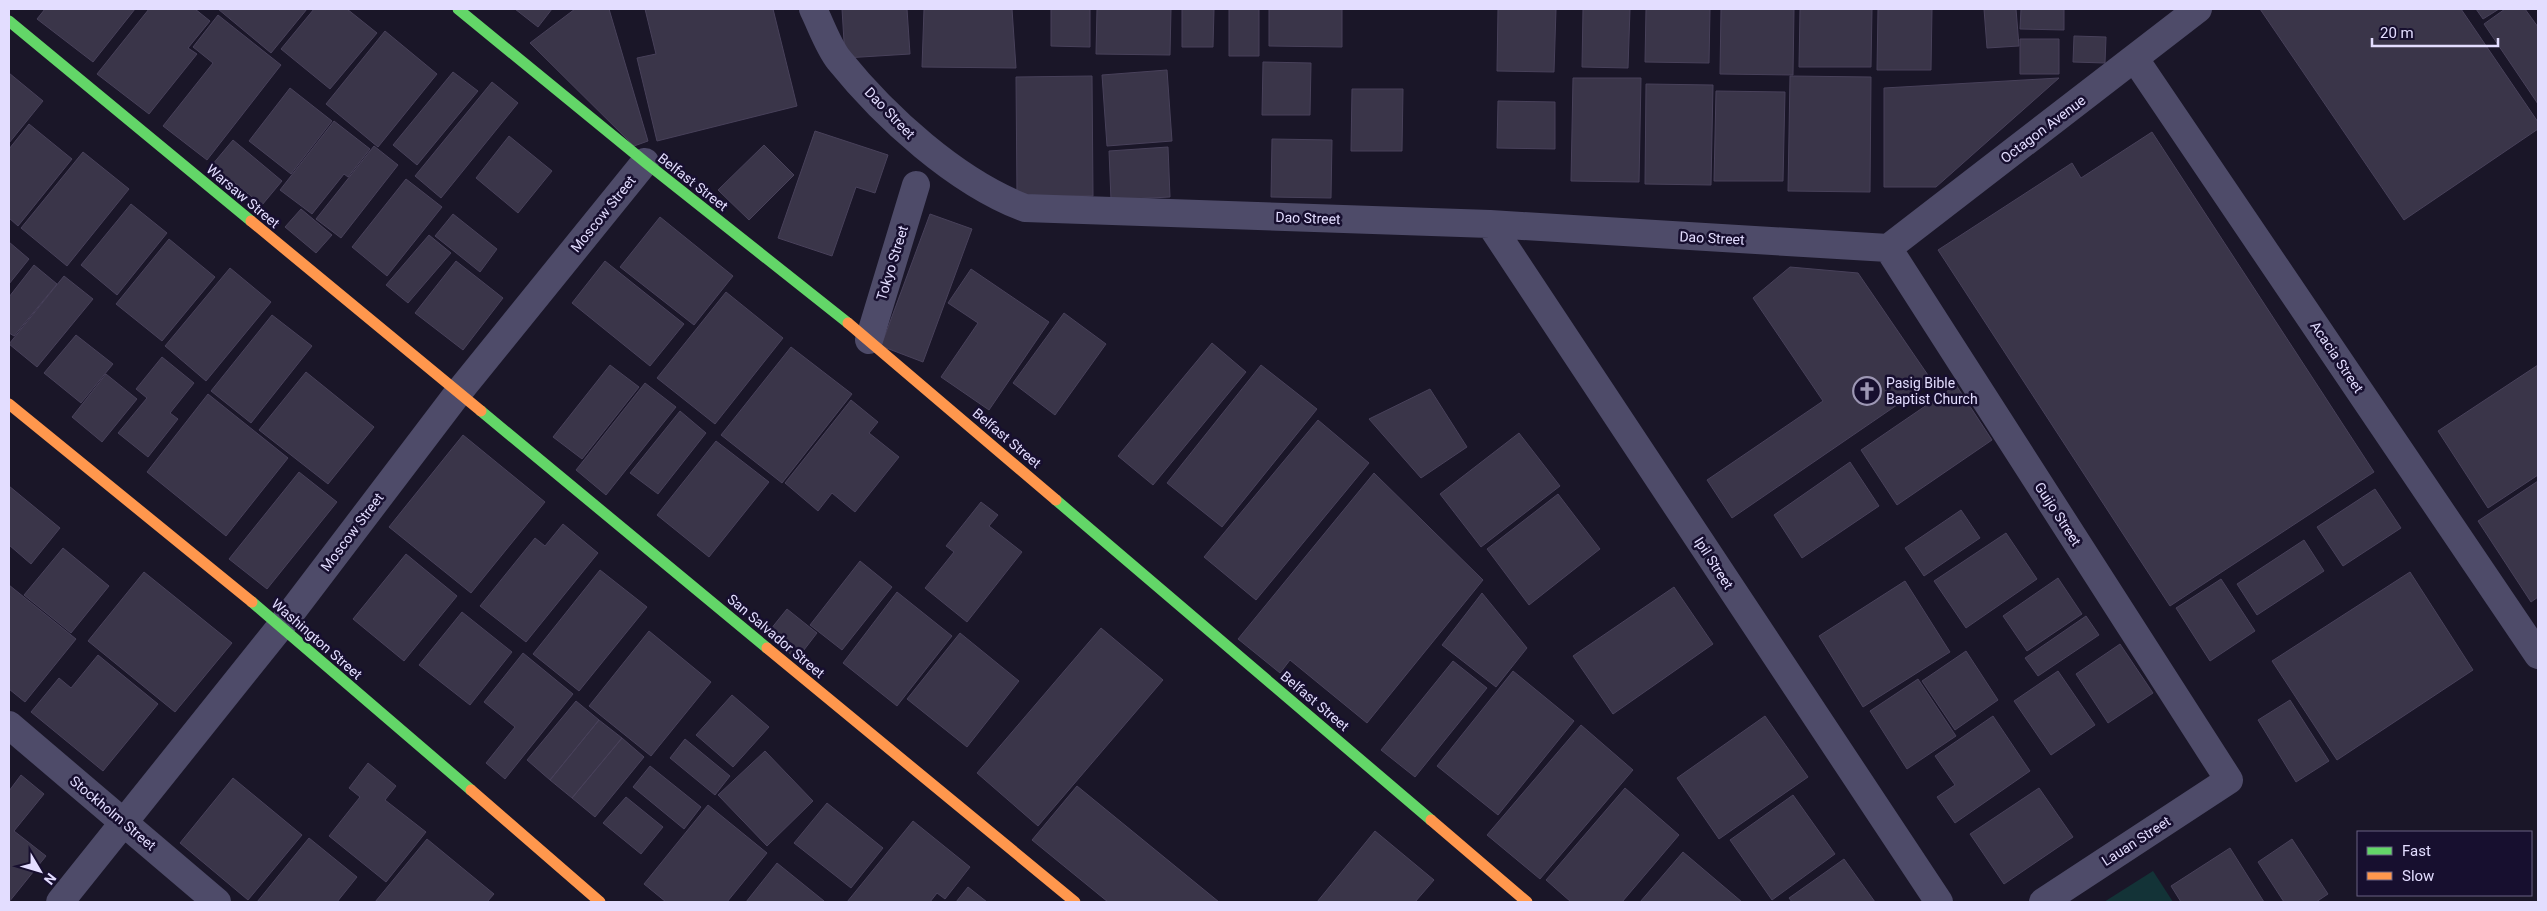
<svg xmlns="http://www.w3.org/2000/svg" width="2547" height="911" font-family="Roboto,sans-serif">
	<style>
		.green { fill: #133337 }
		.building { fill: #3a3549; stroke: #48415a }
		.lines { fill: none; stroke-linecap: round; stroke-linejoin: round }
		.street { stroke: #4e4b69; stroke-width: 28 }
		.fast { stroke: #63d668; stroke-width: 11 }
		.slow { stroke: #ff974d; stroke-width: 11 }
		.labels { text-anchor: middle; stroke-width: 5; stroke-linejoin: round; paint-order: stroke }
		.street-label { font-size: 14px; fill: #e3ddff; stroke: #170f2f }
		.poi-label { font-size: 14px; fill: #e3ddff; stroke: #170f2f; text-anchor: start }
	</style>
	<rect width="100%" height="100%" fill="#1a1628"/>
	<path class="green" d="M2153 871 2173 902H2104Z"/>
	<path class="building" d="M45 9H135L93 62 37 19Z
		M149 9H195L210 21 188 48 197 54 149 114 97 74Z
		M218 9H307L271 53Z
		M314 9H347L377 33 330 89 281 49Z
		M515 9H552L538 27Z
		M575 9H609L648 141 634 146 530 43Z
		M645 9H773L797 106 657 141 637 58 656 54Z
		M842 9H907L910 54 845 58Z
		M924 9H1012L1016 68 922 67Z
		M1051 9H1090V47L1051 46Z
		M1097 9H1171L1170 55 1096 54Z
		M1182 9H1214L1213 47H1182Z
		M1229 9H1259V56H1229Z
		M1269 9H1342V47L1269 46Z
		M1498 9H1556L1554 72 1497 71Z
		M1583 9H1630L1628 68 1582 67Z
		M1646 9H1710L1709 63 1645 62Z
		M1721 9H1794L1793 75 1720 74Z
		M1800 9H1872L1871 67H1799Z
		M1878 9H1932L1931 70H1877Z
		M1984 9H2016L2019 46 1987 48Z
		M2021 9H2064V30L2020 29Z
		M2260 9H2461L2538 122V129L2404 220Z
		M2476 9H2499L2483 19Z
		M2505 9H2525L2538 27V104L2484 24Z
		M218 15 281 65 207 160 163 126 213 63 193 47Z
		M385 31 437 74 378 147 326 104Z
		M2074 36 2106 37 2105 63 2073 62Z
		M2020 39H2059V74H2020Z
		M1263 62 1311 63 1310 115H1262Z
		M1167 70 1172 141 1107 146 1102 75Z
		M453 72 478 91 417 165 393 145Z
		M9 73 43 101 9 143Z
		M1092 76 1093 196 1017 197 1016 77Z
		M1790 76 1871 77 1870 192 1788 191Z
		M1573 78H1641L1639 182 1571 181Z
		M2059 78 1936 187H1884V88Z
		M492 82 518 103 441 198 415 176Z
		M1646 84 1713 85 1711 185 1645 184Z
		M290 88 332 121 291 174 249 141Z
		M1352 89H1403L1402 151H1351Z
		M1716 91 1785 92 1783 181H1714Z
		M1498 101 1555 102V149L1497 148Z
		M334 121 370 149 348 177 344 174 312 214 280 190Z
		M29 124 72 159 18 226 9 218V149Z
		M815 131 888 155 875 193 856 187 832 256 778 238Z
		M2152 132 2374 472 2170 606 1938 250 2072 163 2081 178Z
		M509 136 552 171 518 213 476 178Z
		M1272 139 1332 140 1331 198 1271 197Z
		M233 140 282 181 262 205 212 165Z
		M764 145 794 175 749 220 718 190Z
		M374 146 398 165 341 238 316 219Z
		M1168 147 1170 197 1111 200 1109 151Z
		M83 152 129 189 67 266 21 228Z
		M406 179 442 207 387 276 352 247Z
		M131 204 167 233 117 295 81 265Z
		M301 209 332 235 316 253 285 227Z
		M453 214 497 249 480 272 435 236Z
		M930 214 972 229 923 362 881 346Z
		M660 217 733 276 694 325 620 267Z
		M429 235 451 253 408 303 386 285Z
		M169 239 215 277 162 341 116 304Z
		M9 242 29 259 9 284Z
		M456 261 503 298 463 350 415 313Z
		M605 261 684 324 650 366 572 303Z
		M34 265 57 284 14 336 9 333V297Z
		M1790 267 1858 273 1932 381 1732 518 1707 480 1823 401 1753 298Z
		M230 268 271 302 206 381 165 346Z
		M971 269 1049 322 989 410 941 377 978 323 948 303Z
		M64 276 93 299 37 367 9 344Z
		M726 292 783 338 715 424 657 378Z
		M1064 313 1106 344 1055 415 1013 383Z
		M272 315 312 346 251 423 211 391Z
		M76 335 113 364 81 403 44 373Z
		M1212 343 1246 372 1153 485 1118 456Z
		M791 347 852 394 782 483 721 435Z
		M162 357 194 383 170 413 178 419 148 457 118 433 147 398 136 389Z
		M610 365 639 387 582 459 553 437Z
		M1261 365 1317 409 1222 527 1167 483Z
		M2538 365V475L2488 508 2438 431Z
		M306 372 374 427 328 484 259 430Z
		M106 374 137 399 102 442 72 417Z
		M645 383 676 407 606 495 576 470Z
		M1956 385 1992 440 1897 505 1861 450Z
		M1430 389 1467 447 1421 478 1369 419Z
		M208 394 288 458 226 536 147 472Z
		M851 400 878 422 869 433 899 457 855 512 832 493 818 511 785 483Z
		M680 411 706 433 658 494 630 473Z
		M1318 420 1369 463 1256 600 1204 557Z
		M1519 433 1560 486 1481 547 1440 494Z
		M463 435 545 502 471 593 389 527Z
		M716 441 769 482 709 557 657 515Z
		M1850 462 1879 506 1802 558 1774 515Z
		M299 472 337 502 267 589 229 559Z
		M1374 473 1483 580 1367 723 1290 660 1280 673 1238 639Z
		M2538 481V597L2531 602 2478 521Z
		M9 486 60 528 31 564 9 545Z
		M2375 489 2401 528 2343 566 2317 527Z
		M1558 494 1600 549 1529 605 1487 549Z
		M981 502 998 515 989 526 1022 552 967 622 925 588 954 552 946 546Z
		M1961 510 1980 538 1924 576 1905 548Z
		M563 524 598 553 526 642 480 606 535 538 545 546Z
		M2006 533 2037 579 1966 628 1934 581Z
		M2304 540 2324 571 2257 615 2237 584Z
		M63 548 109 586 71 633 24 595Z
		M406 554 457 596 404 661 353 619Z
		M860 561 892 587 842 650 810 625Z
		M600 570 647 607 579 691 533 654Z
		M144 572 232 643 175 712 88 641Z
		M2410 572 2473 670 2337 760 2272 661Z
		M2058 578 2082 614 2027 651 2003 616Z
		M2221 579 2255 631 2210 661 2176 608Z
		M1905 581 1950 652 1863 707 1819 636Z
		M9 585 76 639 25 702 9 689Z
		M1674 587 1713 644 1613 714 1573 656Z
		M897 592 952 636 897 706 843 663Z
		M1482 593 1527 648 1496 687 1442 645Z
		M787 609 817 633 797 659 766 635Z
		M462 612 512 652 470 705 419 665Z
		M2086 616 2099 635 2038 676 2025 658Z
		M1101 628 1163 680 1038 826 977 773Z
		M649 631 711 682 651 756 589 706Z
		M960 633 1019 681 967 747 907 699Z
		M2120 644 2153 693 2108 723 2076 674Z
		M1966 651 1998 700 1955 730 1922 681Z
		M523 653 573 694 505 779 486 763 515 727 484 702Z
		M98 655 158 704 103 771 31 712 59 678 71 688Z
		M1453 661 1487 688 1415 777 1381 750Z
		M1513 671 1574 721 1498 815 1437 766Z
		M2058 671 2095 725 2051 755 2014 701Z
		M1918 679 1956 736 1907 769 1870 711Z
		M732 695 769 727 733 767 696 735Z
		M2290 700 2329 761 2296 782 2258 720Z
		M576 701 599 720 550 780 527 760Z
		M1765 716 1808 777 1719 839 1677 778Z
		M1993 716 2030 771 1955 823 1937 797 1955 785 1935 756Z
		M599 720 622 738 572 798 550 780Z
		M1581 725 1633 770 1540 879 1487 835Z
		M622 738 644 757 595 817 572 798Z
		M685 739 730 776 715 795 670 758Z
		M765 751 813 801 767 846 718 795Z
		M368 763 396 786 385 800 426 832 386 882 329 836 360 797 349 788Z
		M650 766 701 807 684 829 633 787Z
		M21 775 44 794 14 831 46 856 9 902V791Z
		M233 778 302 835 248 900 180 843Z
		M1077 786 1219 902H1108L1032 840Z
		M1625 788 1679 835 1622 902H1571L1546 880Z
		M2039 788 2073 837 2004 884 1970 834Z
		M1793 795 1835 854 1772 900 1730 840Z
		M626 797 663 827 641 854 603 823Z
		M827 803 883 848 851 888 794 843Z
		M708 805 767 853 727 902H666L644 884Z
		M913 821 970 867 945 899 937 893 930 902H847Z
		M1375 831 1434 880 1415 902H1317Z
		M309 838 357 877 337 902H257Z
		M427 839 494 894 487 902H375Z
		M2292 839 2328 894 2316 902H2284L2258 862Z
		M2230 848 2264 902H2181L2171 886Z
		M1683 852 1742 902H1640Z
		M1844 859 1875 902H1792L1789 898Z
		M777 863 824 901 823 902H746Z
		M968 887 987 902H956Z"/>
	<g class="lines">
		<path class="street" d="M813 9C821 25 828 46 839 60 885 117 956 182 1025 208L1490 224 1888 248
			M2135 59 2538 655
			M1490 224 1939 902
			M1888 248 2229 780 2043 902
			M1888 248 2198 9
			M869 340 916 185
			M9 725 217 902
			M60 902 281 626 458 393 645 162"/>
		<path class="fast" d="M458 9 645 162 848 323
			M9 21 251 221
			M481 411 767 648
			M1056 500 1431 820
			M252 602 471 790"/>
		<path class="slow" d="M251 221 481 411
			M848 323 1056 500
			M9 404 252 602
			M767 648 1075 902
			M471 790 600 902
			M1431 820 1527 902"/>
	</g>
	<defs>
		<symbol id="church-ring" viewBox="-11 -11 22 22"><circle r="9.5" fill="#170f2f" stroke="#9d97b4" stroke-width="1.5"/><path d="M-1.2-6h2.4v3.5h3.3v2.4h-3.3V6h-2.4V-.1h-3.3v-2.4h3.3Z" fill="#9d97b4"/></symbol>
	</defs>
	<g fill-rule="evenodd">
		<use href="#church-ring" x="1851" y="375" width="32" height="32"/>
	</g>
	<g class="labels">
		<g class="street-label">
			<text transform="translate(890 113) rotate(46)" y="5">Dao Street</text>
			<text transform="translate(2043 129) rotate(-37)" y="5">Octagon Avenue</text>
			<text transform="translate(693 182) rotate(38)" y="5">Belfast Street</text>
			<text transform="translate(243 196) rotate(40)" y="5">Warsaw Street</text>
			<text transform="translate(603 214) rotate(-51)" y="5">Moscow Street</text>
			<text transform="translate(1308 218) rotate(2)" y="5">Dao Street</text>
			<text transform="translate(1712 238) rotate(3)" y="5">Dao Street</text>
			<text transform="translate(892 263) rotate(-73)" y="5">Tokyo Street</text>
			<text transform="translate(2337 357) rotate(56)" y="5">Acacia Street</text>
			<text transform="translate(1007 438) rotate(40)" y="5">Belfast Street</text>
			<text transform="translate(2058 514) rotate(57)" y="5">Guijo Street</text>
			<text transform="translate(352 532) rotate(-53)" y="5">Moscow Street</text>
			<text transform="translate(1714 563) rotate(57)" y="5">Ipil Street</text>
			<text transform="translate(776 636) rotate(40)" y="5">San Salvador Street</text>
			<text transform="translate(317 639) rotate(41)" y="5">Washington Street</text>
			<text transform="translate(1315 701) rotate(40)" y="5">Belfast Street</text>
			<text transform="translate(113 813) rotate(40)" y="5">Stockholm Street</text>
			<text transform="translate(2136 841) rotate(-33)" y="5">Lauan Street</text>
		</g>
		<g class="poi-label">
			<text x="1886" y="388">Pasig Bible<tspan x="1886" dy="16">Baptist Church</tspan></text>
		</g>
	</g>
	<rect width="2547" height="911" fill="none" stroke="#e3ddff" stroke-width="20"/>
	<rect x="2357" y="831" width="175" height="65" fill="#170f2f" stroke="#696182"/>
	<rect x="2367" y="847" width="25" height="8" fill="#63d668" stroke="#696182"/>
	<text x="2402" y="856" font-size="15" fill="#e3ddff">Fast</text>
	<rect x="2367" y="872" width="25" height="8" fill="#ff974d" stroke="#696182"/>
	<text x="2402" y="881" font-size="15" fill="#e3ddff">Slow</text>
	<g transform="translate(40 871) rotate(128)" stroke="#170f2f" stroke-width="4" paint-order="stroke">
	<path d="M0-4L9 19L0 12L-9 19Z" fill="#e3ddff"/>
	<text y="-8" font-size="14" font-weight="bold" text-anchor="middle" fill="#e3ddff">N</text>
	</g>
	<path d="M2372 38v8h126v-8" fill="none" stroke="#e3ddff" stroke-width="2.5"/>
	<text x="2380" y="38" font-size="15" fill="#e3ddff" stroke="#170f2f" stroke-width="4" paint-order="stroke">20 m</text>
</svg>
